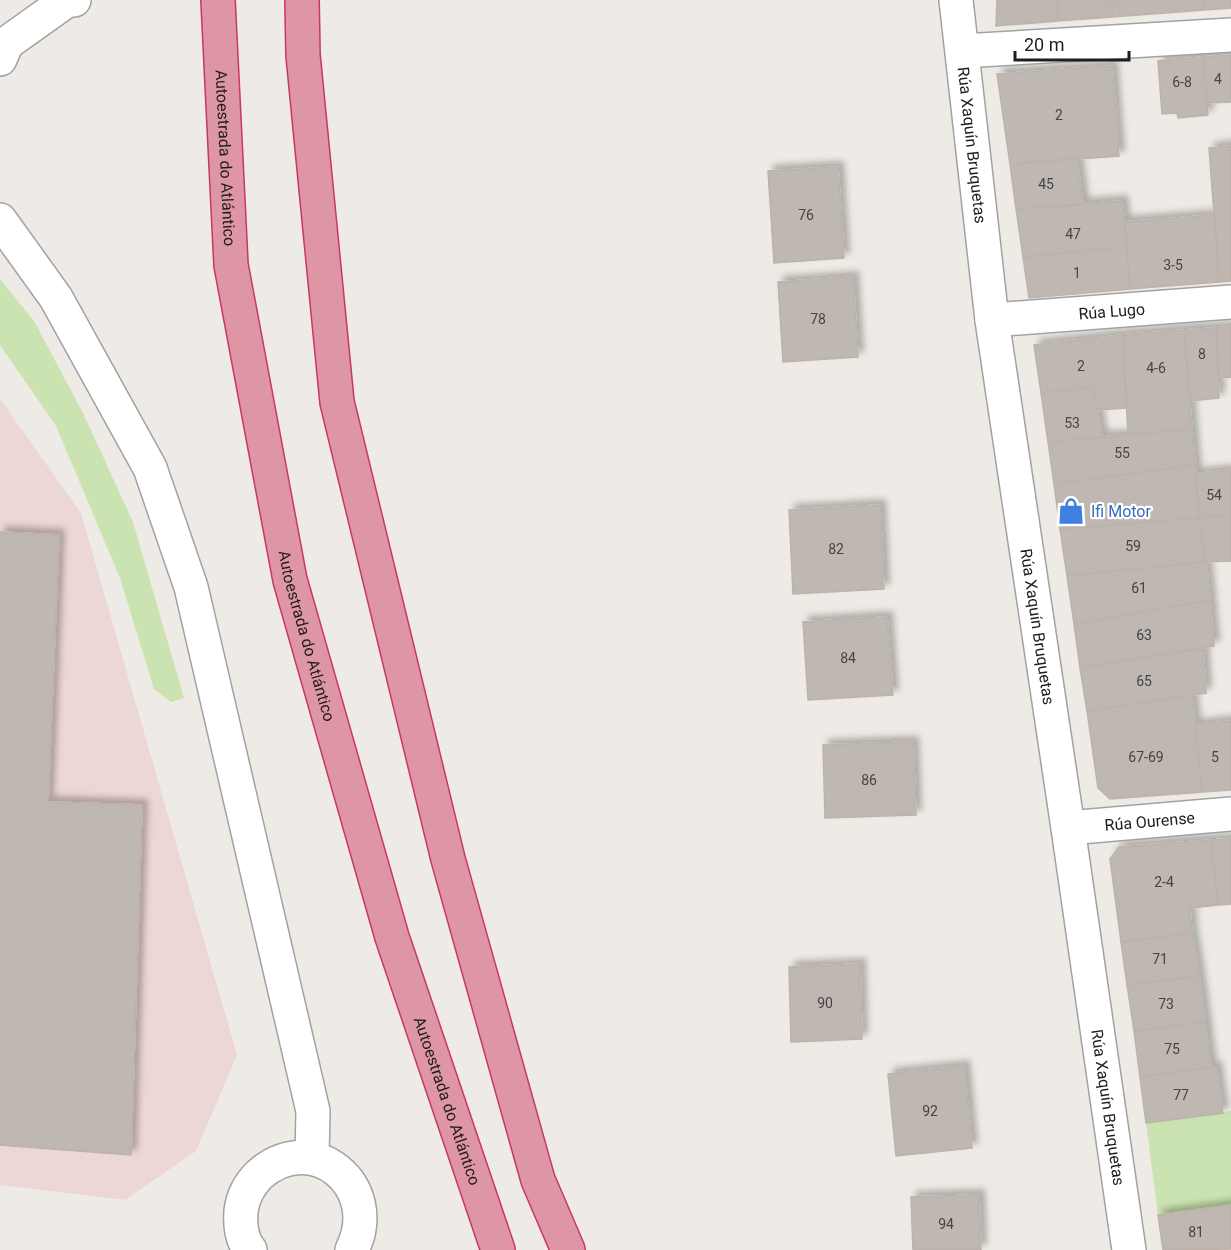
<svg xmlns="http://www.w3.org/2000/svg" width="1231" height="1250" font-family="Roboto,sans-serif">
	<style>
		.commercial { fill: #edd7d6 }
		.grass { fill: #cae3b0 }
		.building { fill: #beb7b2; stroke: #beb2a9; stroke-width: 1.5; filter: url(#shadow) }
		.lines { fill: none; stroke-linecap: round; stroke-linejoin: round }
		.street-casing { stroke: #a2a2a2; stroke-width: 36 }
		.highway-casing { stroke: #c9366b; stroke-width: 36 }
		.street { stroke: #fff; stroke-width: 33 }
		.highway { stroke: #de95a4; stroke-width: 33 }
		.labels { text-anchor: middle; stroke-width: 4.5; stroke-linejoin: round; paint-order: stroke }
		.number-label { font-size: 14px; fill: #464443 }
		.street-label { font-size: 16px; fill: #1e1e1e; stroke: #fff }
		.shop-label { font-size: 16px; fill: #366cbe; stroke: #fff; text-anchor: start }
	</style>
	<defs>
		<filter id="shadow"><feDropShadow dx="5.5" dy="-5.5" stdDeviation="3" flood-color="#0004"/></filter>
	</defs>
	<rect width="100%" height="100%" fill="#eeebe6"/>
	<path class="commercial" d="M0 399 81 513 237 1055 196 1151 125 1200 0 1185Z"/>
	<path class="grass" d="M0 279 34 321 84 415 133 522 184 698 171 702 154 689 120 578 56 426 0 345Z
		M1231 1111V1205L1158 1215 1146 1123Z"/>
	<path class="building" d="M997 0H1057L1058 21 996 26Z
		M1057 0H1112V17L1058 21Z
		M1112 0H1203L1204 10 1112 17Z
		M1203 0H1231V8L1204 10Z
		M1231 55V102L1207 103 1203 57Z
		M1203 57 1208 115 1178 118 1177 113 1162 114 1158 61Z
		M1112 66 1119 156 1010 164 997 74Z
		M1231 146V281L1219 282 1209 148Z
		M1077 158 1083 205 1016 209 1010 164Z
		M838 167 844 258 774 263 768 171Z
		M1122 201 1127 247 1023 257 1016 209Z
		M1215 215 1219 282 1130 289 1125 222Z
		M1127 247 1130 289 1029 298 1023 257Z
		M853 277 858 357 783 362 778 282Z
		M1231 327V377L1219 378 1216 328Z
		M1216 328 1219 398 1190 401 1184 330Z
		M1184 330 1192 429 1128 435 1123 335Z
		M1123 335 1126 408 1097 410 1093 387 1041 393 1034 345Z
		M1093 387 1102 437 1048 442 1041 393Z
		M1192 429 1195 465 1054 484 1048 442Z
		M1195 465 1199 518 1060 529 1054 484Z
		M1231 470V515L1199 518 1196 474Z
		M880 505 884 589 793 594 789 510Z
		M1231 515V561L1206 562 1199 518Z
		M1199 518 1206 562 1067 576 1060 529Z
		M0 532 59 535 48 802 142 805 131 1155 0 1145Z
		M1206 562 1210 600 1074 624 1067 576Z
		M1210 600 1214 646 1080 668 1074 624Z
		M887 617 893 695 808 700 803 622Z
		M1203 648 1206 693 1087 711 1080 668Z
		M1192 695 1202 792 1110 799 1098 788 1087 711Z
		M1231 721V790L1202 792 1195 725Z
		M913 742 916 815 825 818 823 745Z
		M1231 839V904L1218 905 1211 840Z
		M1211 840 1218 905 1190 908 1192 933 1121 942 1110 859 1119 847Z
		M1192 933 1199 976 1127 985 1121 942Z
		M860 964 862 1039 791 1042 789 967Z
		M1199 976 1205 1022 1134 1031 1127 985Z
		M1205 1022 1211 1067 1140 1077 1134 1031Z
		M964 1066 972 1148 896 1156 888 1074Z
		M1211 1067H1216L1223 1113 1146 1123 1140 1077Z
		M979 1195 981 1250H913L911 1197Z
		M1231 1205V1249L1163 1250 1158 1215Z"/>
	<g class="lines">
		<defs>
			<g id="street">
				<path id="s1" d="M956 0 992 320 1068 828 1129 1250"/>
				<path d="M962 51 1231 35"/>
				<path d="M0 59 7 43 66 1 74 0"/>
				<path d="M0 220 56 298 150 468 191 587 313 1111 312 1158"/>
				<path id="s2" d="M992 320 1231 302"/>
				<path id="s3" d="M1068 828 1231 814"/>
				<path d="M250 1250C241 1239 240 1224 241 1211 243 1196 249 1185 259 1175 312 1127 384 1186 352 1250"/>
			</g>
			<g id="highway">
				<path id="s4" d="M218 0 231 265 290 580 392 937 498 1250"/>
				<path d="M302 0 303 55 337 402 448 859 538 1180 568 1250"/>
			</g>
		</defs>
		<use href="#street" class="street-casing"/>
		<use href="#highway" class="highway-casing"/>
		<use href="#street" class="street"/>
		<use href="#highway" class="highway"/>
	</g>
	<defs>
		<symbol id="shop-bare" viewBox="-9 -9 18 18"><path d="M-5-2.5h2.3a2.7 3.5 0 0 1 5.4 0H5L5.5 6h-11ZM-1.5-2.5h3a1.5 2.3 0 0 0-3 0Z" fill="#3f7fe0" stroke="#fff" stroke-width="2.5" paint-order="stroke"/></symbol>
	</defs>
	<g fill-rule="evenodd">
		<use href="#shop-bare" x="1052" y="492" width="38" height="38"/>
	</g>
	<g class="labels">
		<g class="number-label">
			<text x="1218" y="84">4</text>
			<text x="1182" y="87">6-8</text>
			<text x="1059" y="120">2</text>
			<text x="1046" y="189">45</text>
			<text x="806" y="220">76</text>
			<text x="1073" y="239">47</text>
			<text x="1173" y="270">3-5</text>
			<text x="1077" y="278">1</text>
			<text x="818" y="324">78</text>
			<text x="1202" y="359">8</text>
			<text x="1081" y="371">2</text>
			<text x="1156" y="373">4-6</text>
			<text x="1072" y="428">53</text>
			<text x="1122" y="458">55</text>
			<text x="1214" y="500">54</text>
			<text x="1133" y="551">59</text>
			<text x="836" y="554">82</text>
			<text x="1139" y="593">61</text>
			<text x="1144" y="640">63</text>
			<text x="848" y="663">84</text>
			<text x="1144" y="686">65</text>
			<text x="1146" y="762">67-69</text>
			<text x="1215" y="762">5</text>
			<text x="869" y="785">86</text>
			<text x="1164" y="887">2-4</text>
			<text x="1160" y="964">71</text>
			<text x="825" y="1008">90</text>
			<text x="1166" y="1009">73</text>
			<text x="1172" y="1054">75</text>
			<text x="1181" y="1100">77</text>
			<text x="930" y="1116">92</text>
			<text x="946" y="1229">94</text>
			<text x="1196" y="1237">81</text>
		</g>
		<g class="street-label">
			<text dy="6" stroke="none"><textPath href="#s1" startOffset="146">Rúa Xaquín Bruquetas</textPath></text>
			<text dy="6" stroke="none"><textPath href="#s4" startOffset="158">Autoestrada do Atlántico</textPath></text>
			<text dy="6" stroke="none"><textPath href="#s2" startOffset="120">Rúa Lugo</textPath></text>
			<text dy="6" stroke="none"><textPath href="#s1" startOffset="632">Rúa Xaquín Bruquetas</textPath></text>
			<text dy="6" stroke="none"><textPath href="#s4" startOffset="644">Autoestrada do Atlántico</textPath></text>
			<text dy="6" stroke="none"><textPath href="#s3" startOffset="82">Rúa Ourense</textPath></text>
			<text dy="6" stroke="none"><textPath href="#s4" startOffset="1130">Autoestrada do Atlántico</textPath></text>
			<text dy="6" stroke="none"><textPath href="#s1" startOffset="1118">Rúa Xaquín Bruquetas</textPath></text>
		</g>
		<g class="shop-label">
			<text x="1091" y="517">Ifi Motor</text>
		</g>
	</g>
	<path d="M1015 51v9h114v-9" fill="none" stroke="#1e1e1e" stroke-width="3"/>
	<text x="1024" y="51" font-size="18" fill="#1e1e1e" stroke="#ffffff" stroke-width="4.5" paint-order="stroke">20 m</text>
</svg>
